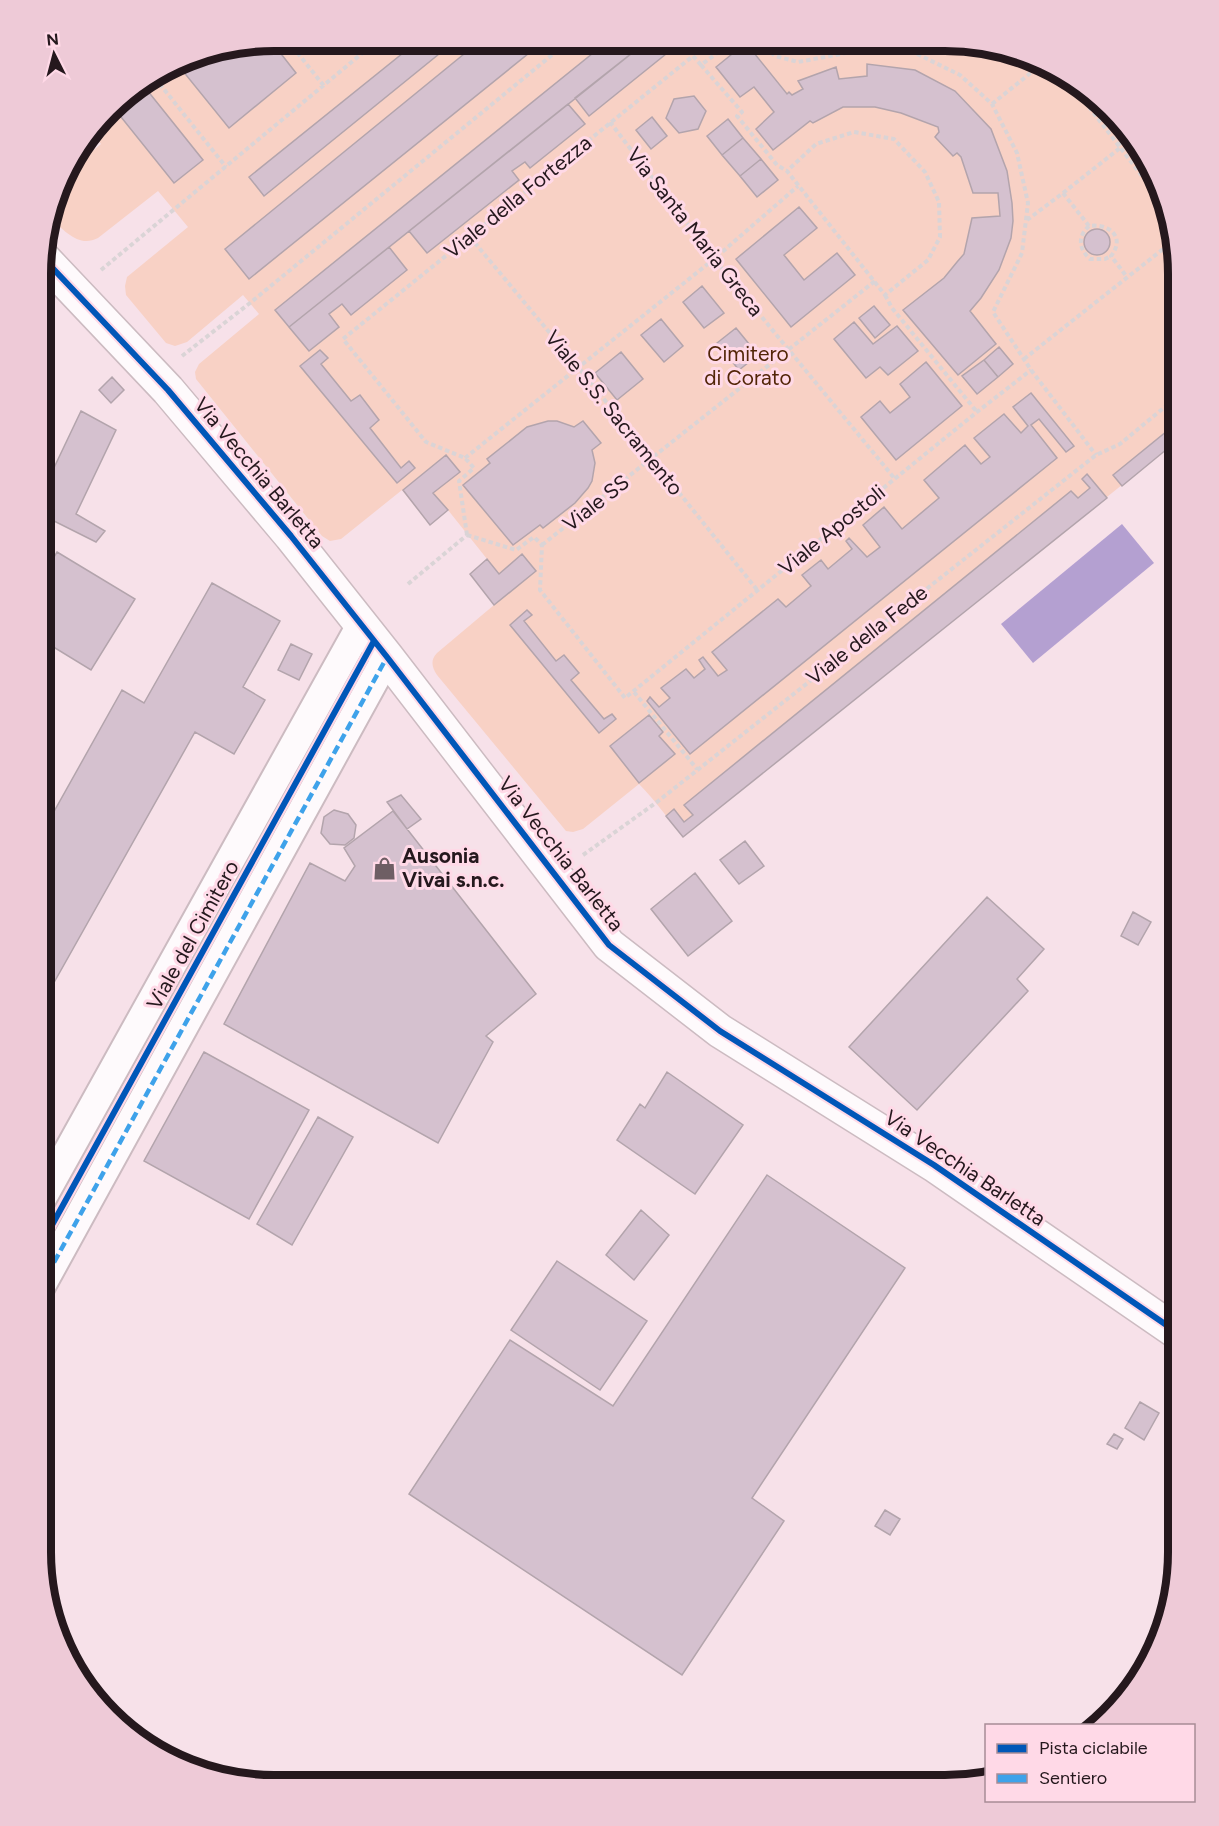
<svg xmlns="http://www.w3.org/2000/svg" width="1219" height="1826" font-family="Figtree,sans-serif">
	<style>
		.green { fill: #f8d1c5 }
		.water { fill: #b4a0d1 }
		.building { fill: #d5c1cf; stroke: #b3a4ac; stroke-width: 1.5 }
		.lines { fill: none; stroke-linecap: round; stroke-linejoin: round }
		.street-casing { stroke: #ccbbc1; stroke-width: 32 }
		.secondary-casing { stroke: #ccbbc1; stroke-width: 36 }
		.path { stroke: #dad4d6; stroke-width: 4; stroke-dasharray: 4.5 3; stroke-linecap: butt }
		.street { stroke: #fefafc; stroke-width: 28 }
		.secondary { stroke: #fefafc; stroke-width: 33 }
		.quiet { stroke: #3ea2ea; stroke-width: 4.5; stroke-dasharray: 9 4.5; stroke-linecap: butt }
		.cycleway-casing { stroke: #ffd9e7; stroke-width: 10 }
		.cycleway { stroke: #0057b8; stroke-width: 6 }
		.labels { text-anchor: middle; stroke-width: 6; stroke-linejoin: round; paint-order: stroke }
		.street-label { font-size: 21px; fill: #25181d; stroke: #ffd9e7 }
		.park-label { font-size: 21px; fill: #522507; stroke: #ffd9e7 }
		.poi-label { font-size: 21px; font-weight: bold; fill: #25181d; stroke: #ffd9e7; text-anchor: start }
		.rim { fill: none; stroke: #25181d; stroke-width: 8 }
	</style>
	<rect width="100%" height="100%" fill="#f7e1e9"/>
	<path class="green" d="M274 41 975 43 1034 58 1087 89 1130 132 1161 185 1178 274V440L683 837C668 819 655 800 639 784L583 829 573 832 566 831 437 675C432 668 430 660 437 653L494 605 470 574 487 559 448 510 430 525 402 490 341 539 330 541 322 536 196 379 195 372 199 364 259 314 243 295 187 342 175 346 166 343 126 295 125 286 127 277 188 227 158 191 98 238C79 248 65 231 51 219L66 173 101 144 92 133 120 98 199 53Z"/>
	<path class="water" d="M1122 524 1154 563 1033 663 1001 624Z"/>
	<path class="building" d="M271 41 296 73 229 128 178 65 199 53Z
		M418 41H455L264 196 249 177Z
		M480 41H544L249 279 225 249Z
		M608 41 646 42 289 327 275 310Z
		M646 42H689L679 49 676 46 589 116 575 98Z
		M747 42 752 46 750 48 787 94 789 92 792 95 803 89 798 81 836 67 839 79 867 76V64L915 70 955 91 991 129 1007 171 1012 203 1013 221 1011 238 999 270 981 298 970 311 996 344 958 375 903 310 944 278 957 262 964 254 972 218 1000 216 998 193H973L961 157 957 153 953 156 935 137 939 132 938 127 901 113 875 107H843L813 123 810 121 773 150 756 129 774 112 754 87 740 97 716 67Z
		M143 85 203 160 174 183 113 107 120 98Z
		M694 96 706 111 698 129 679 133 666 118 674 99Z
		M568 104 585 124 530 168 525 162 512 171 519 180 427 253 409 231Z
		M652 117 667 136 651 149 636 130Z
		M728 119 743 138 722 155 707 136Z
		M743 138 761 159 740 176 722 155Z
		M761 159 778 180 757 197 740 176Z
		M799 207 817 228 784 255 804 280 837 253 855 275 791 327 736 259Z
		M1084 242a13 13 0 1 1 26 0a13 13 0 1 1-26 0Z
		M389 247 407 270 351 315 342 304 329 314 339 327 309 351 289 327Z
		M702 286 724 313 704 328 683 302Z
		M874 306 890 325 875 338 859 318Z
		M661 319 683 346 664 362 641 335Z
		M854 322 873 344 897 326 918 351 888 375 880 367 866 378 834 339Z
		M736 328 758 355 739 370 717 343Z
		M999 347 1013 364 998 377 984 360Z
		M320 350 328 358 321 364 351 401 360 395 379 420 370 428 401 468 409 461 415 468 397 483 300 366Z
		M621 352 643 379 617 400 595 373Z
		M984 360 998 377 977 394 962 376Z
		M926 362 962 406 896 460 861 417 880 401 890 413 910 397 900 384Z
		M112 377 124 390 111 403 99 390Z
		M1031 393 1074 446 1066 452 1039 419 1031 425 1057 458 690 754 647 701 650 697 659 707 670 698 661 688 686 669 694 678 705 669 699 660 703 657 718 676 727 670 712 652 778 599 786 607 811 586 802 575 821 560 828 569 852 549 846 541 849 538 867 557 880 547 863 525 884 507 902 529 939 498 924 480 965 445 981 464 990 457 974 438 1004 414 1021 433 1028 426 1013 407Z
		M81 411 116 430 76 514 105 531 96 542 42 515V493Z
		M1178 417V440L1122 486 1113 475 1178 422 1176 419Z
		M548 421H557L574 427 583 421 601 443 592 450 595 463 592 481 588 488 575 503 543 528 540 525 513 545 463 485 490 463 487 459 527 427Z
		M446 455 460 472 433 493 448 510 430 525 403 490Z
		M1087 474 1107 498 683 837 666 816 674 809 684 822 693 815 684 805 1071 491 1078 498 1090 488 1082 479Z
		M57 552 135 599 91 670 42 640V577Z
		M522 554 536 571 494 605 470 574 487 559 499 574Z
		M212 583 280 621 243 687 265 700 234 754 195 732 43 1002 41 1001 42 833 122 690 144 703Z
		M527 610 532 615 524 621 556 661 564 655 579 673 571 680 604 719 612 714 616 719 599 733 510 625Z
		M291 644 312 654 299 680 278 670Z
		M649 715 663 732 659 736 675 754 639 783 610 746Z
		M401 795 421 819 407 829 387 802Z
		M334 810 348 814 356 825 354 838 345 845 330 844 321 833 324 817Z
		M393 811 536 994 486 1036 493 1042 438 1143 224 1024 310 863 345 881 355 866 344 848Z
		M745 841 764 866 739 884 720 860Z
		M695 873 732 921 688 956 651 909Z
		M987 897 1044 949 1017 979 1028 991 917 1110 849 1047Z
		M1133 912 1151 922 1138 945 1121 936Z
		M204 1052 309 1110 249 1219 144 1161Z
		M667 1072 743 1125 695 1194 617 1140 640 1104 645 1108Z
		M318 1117 353 1137 292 1245 257 1224Z
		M767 1175 905 1268 752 1498 784 1521 682 1675 409 1494 510 1340 613 1406Z
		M641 1210 669 1235 634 1280 606 1255Z
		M557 1261 647 1321 600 1390 511 1330Z
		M1140 1402 1159 1413 1144 1440 1125 1428Z
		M1114 1434 1123 1439 1117 1449 1107 1444Z
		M885 1510 900 1519 890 1535 875 1526Z"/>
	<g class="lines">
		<defs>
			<path id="street" d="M41 1200 361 625
				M41 1286 387 657"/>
			<path id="secondary" d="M43 258 168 390 291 536 387 657 609 945 720 1031 934 1165 1178 1333"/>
		</defs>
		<use href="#street" class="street-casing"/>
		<use href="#secondary" class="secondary-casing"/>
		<path class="path" d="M288 41 324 86
			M760 42 775 56 798 62 857 51 881 50 913 52 960 75 992 104 1017 153 1028 203 1022 253 993 312 1031 370 1096 455
			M882 50 890 42
			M701 65 742 112 737 116 777 165 787 171 885 295 928 260 940 237 939 202 925 172 894 139 854 132 816 144 787 171
			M1066 77 1165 206
			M155 78 226 167
			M1084 100 1092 94
			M992 104 1043 63
			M610 122 714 259 895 479
			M1118 145 1131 134
			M1063 193 1120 148
			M1027 220 1063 193 1089 226C1109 223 1126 237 1111 256L1127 277
			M1089 226C1077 237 1079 249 1090 259H1105L1111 256
			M470 237 579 368 758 591
			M101 270 377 41
			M885 295 892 308 977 412
			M182 356 250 303 569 41
			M1024 359 1172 242
			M465 458 714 259 798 186
			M467 535 516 550 534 537 542 545 540 590 625 698 977 412 1031 370
			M467 535 459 481 474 468 465 458 426 442 343 339 693 56 701 65 732 42
			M542 545 875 281
			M408 584 467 535
			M634 692 697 769
			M583 855 657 802 1096 455 1120 444 1178 396"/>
		<use href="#street" class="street"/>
		<use href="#secondary" class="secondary"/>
		<path class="quiet" d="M41 1286 387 657"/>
		<defs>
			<path id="cycleway" d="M43 258 168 390 291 536 387 657 609 945 720 1031 934 1165 1178 1333
				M41 1245 374 641"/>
		</defs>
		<use href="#cycleway" class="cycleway-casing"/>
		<use href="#cycleway" class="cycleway"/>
	</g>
	<defs>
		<symbol id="shop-bare" viewBox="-9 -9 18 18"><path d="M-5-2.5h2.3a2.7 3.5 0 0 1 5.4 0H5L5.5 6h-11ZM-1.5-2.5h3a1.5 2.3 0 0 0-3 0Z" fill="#6e5e64" stroke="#ffd9e7" stroke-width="2.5" paint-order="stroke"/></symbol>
	</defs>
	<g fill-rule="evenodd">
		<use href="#shop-bare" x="368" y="852" width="33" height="33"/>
	</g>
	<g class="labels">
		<g class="street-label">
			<text transform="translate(518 197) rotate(-39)" y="7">Viale della Fortezza</text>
			<text transform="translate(695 232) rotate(52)" y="7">Via Santa Maria Greca</text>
			<text transform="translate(614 413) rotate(51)" y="7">Viale S.S. Sacramento</text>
			<text transform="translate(259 473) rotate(50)" y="7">Via Vecchia Barletta</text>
			<text transform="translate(596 503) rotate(-38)" y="7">Viale SS</text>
			<text transform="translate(832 530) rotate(-39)" y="7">Viale Apostoli</text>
			<text transform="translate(867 635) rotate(-38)" y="7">Viale della Fede</text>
			<text transform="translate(561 854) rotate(52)" y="7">Via Vecchia Barletta</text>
			<text transform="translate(193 935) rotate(-61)" y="7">Viale del Cimitero</text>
			<text transform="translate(965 1168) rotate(34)" y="7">Via Vecchia Barletta</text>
		</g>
		<g class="park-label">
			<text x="748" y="361">Cimitero<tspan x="748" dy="24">di Corato</tspan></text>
		</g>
		<g class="poi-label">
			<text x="402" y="863">Ausonia<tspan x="402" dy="24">Vivai s.n.c.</tspan></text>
		</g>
	</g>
	<path d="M0 0H1219V1826H0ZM274 51H945A223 223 0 0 1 1168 274V1552A223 223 0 0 1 945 1775H274A223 223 0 0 1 51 1552V274A223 223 0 0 1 274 51Z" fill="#eecad7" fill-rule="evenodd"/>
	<path class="rim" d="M274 51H945A223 223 0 0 1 1168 274V1552A223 223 0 0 1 945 1775H274A223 223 0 0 1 51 1552V274A223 223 0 0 1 274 51Z"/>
	<rect x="985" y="1724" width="210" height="78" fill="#ffd9e7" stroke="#a88c96" stroke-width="1.5"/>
	<rect x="997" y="1744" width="30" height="9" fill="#0057b8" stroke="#a88c96" stroke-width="1.5"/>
	<text x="1039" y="1754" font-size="18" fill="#25181d">Pista ciclabile</text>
	<rect x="997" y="1774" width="30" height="9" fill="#3ea2ea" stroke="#a88c96" stroke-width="1.5"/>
	<text x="1039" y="1784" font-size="18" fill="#25181d">Sentiero</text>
	<g transform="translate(54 54) rotate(354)" stroke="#ffd9e7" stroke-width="4.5" paint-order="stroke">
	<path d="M0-4.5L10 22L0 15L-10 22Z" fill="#25181d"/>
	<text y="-9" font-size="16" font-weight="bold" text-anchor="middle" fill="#25181d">N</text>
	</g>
</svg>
